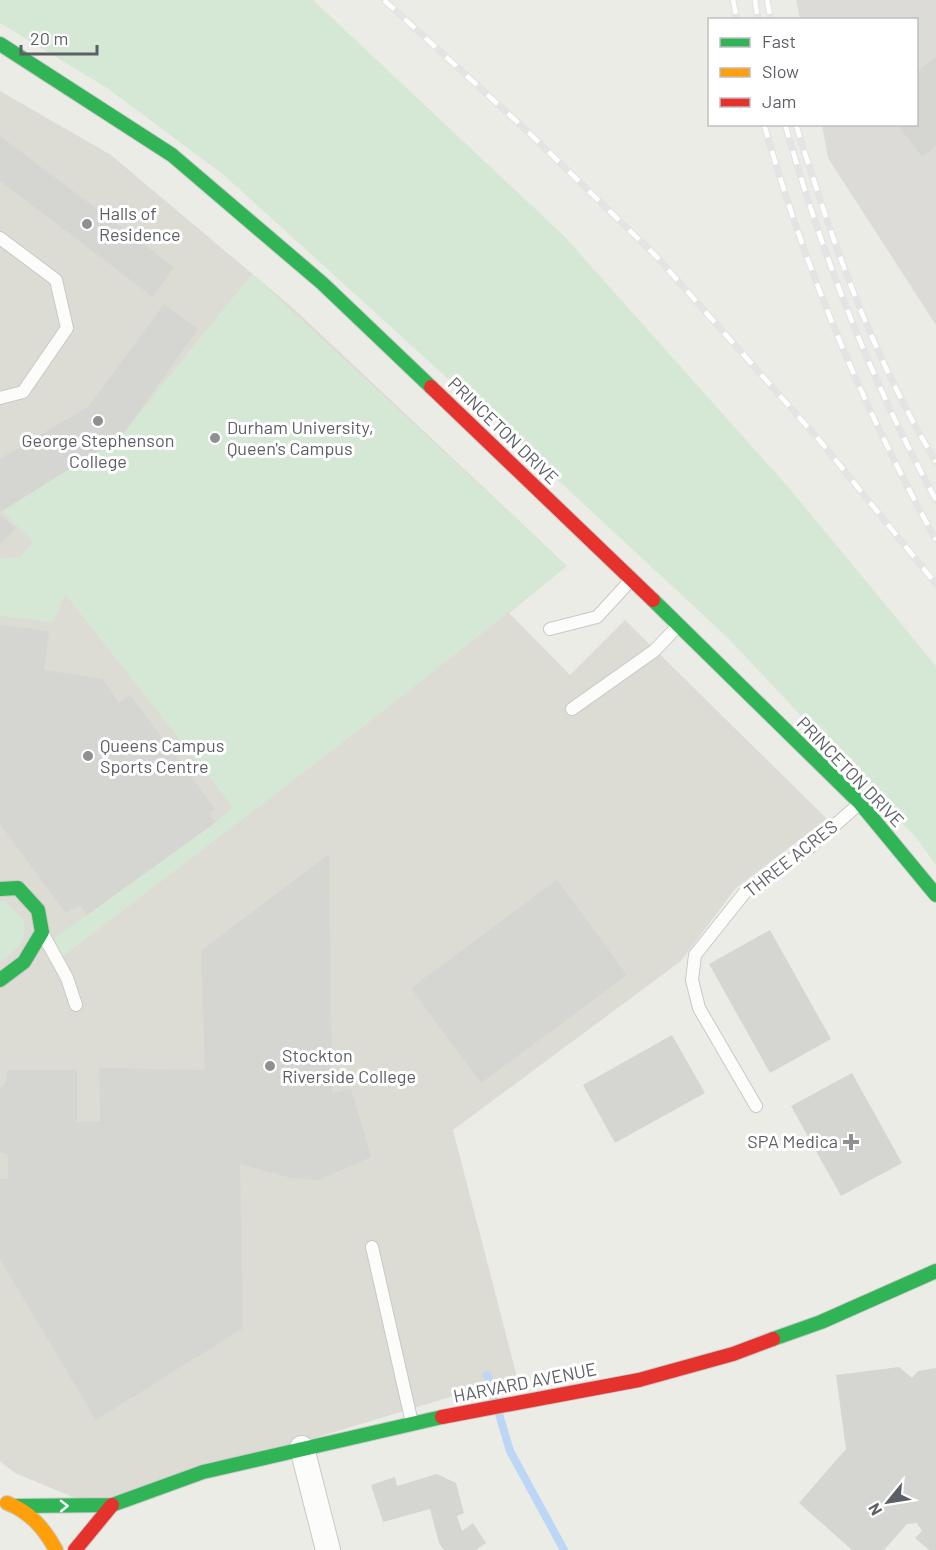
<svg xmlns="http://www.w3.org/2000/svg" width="936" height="1550" font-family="Barlow,sans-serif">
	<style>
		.industrial { fill: #dcdbd7 }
		.education { fill: #dcdcd5 }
		.green { fill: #d5e8d5 }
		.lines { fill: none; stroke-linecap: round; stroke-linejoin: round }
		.stream { stroke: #bcd6f6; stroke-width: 8 }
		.building { fill: #d5d5d2 }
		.lane-casing { stroke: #c8c8c8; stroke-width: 14 }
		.street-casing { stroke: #c8c8c8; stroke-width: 26 }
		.fast-casing { stroke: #c9c9c9; stroke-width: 16 }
		.slow-casing { stroke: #c9c9c9; stroke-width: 16 }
		.jam-casing { stroke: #c9c9c9; stroke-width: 16 }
		.lane { stroke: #fcfcfb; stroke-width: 12 }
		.street { stroke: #fcfcfb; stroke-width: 24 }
		.fast { stroke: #30b455; stroke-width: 14 }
		.slow { stroke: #ff9f0a; stroke-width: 14 }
		.jam { stroke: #e5322d; stroke-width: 14 }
		.rail-casing { stroke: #e3e4e3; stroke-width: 7 }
		.rail { stroke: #fff; stroke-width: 4.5; stroke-dasharray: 14; stroke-linecap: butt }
		.oneway { stroke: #fff }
		.poi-dot { fill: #8e9092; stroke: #fff; stroke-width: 2 }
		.labels { text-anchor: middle; stroke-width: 6; stroke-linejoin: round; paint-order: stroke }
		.poi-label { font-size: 18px; fill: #5c5f65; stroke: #fff; text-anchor: start }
		.street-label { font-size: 18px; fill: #5c5f65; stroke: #fff }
	</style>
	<rect width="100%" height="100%" fill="#ecece7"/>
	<path class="industrial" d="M796 0H936V325L828 158 822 125 916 124V20L800 19Z"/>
	<path class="education" d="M0 91 111 155 294 309 567 566 509 613 570 675 625 620 827 819 736 888 681 961 453 1130 517 1377 92 1505 15 1473 0 1461Z"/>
	<path class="green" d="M0 0H313L564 236 790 489 936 666V865L917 839 728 638 480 408 225 176 107 88 0 23Z
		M252 274 567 566 359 730 62 957 48 943 216 822 233 807 65 594 54 622 0 616V559L20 557 33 542 2 511 121 436Z
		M0 901H4L24 920C26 947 19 946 0 962Z"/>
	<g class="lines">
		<path class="stream" d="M487 1375 494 1400
			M499 1414 510 1451 564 1550"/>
	</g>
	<path class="building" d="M936 57V146L922 157 897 124H916V72Z
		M0 136 174 267 153 297 0 181Z
		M164 304 198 329 121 437 2 511 0 508V459L89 406Z
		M0 515 15 528 1 544 0 542Z
		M0 625 49 631 44 670 103 679 119 703 130 695 215 809 209 813 216 822 87 915 80 905 66 913 0 824Z
		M329 854 332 1093 351 1089 371 1157 318 1180 291 1178 240 1164 243 1328 96 1420 0 1259V1179H8V1155L0 1152V1088L6 1083 7 1070H77V1122L100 1121 99 1068 205 1070 201 951Z
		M557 880 627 975 481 1083 411 988Z
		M770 930 831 1039 770 1073 709 964Z
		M672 1035 705 1093 615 1143 583 1085Z
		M852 1073 902 1163 841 1196 791 1106Z
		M899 1367 912 1378 918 1371 936 1368V1550H929L915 1538 922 1531 917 1523 907 1524 884 1550H852L799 1503 846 1449 836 1375Z
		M437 1474 456 1483 464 1513 457 1516 462 1531 473 1523 486 1543 476 1550H444L439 1543 430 1509 383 1522 371 1485 395 1477 397 1486Z"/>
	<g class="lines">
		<defs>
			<path id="lane" d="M0 238 56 280 67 328 23 392 0 398
				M550 629 597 617 630 581
				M572 709 654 651 678 626
				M44 936 67 978 76 1005
				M756 1106 699 1008 692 980 695 955 746 891 810 847 859 804
				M372 1247 412 1423"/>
			<path id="street" d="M302 1448 328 1550"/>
			<path id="fast" d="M0 44 172 155 322 283 431 387
				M653 600 860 803 936 895
				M0 889 18 888 38 910 42 932 24 962 0 980
				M773 1339 821 1322 936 1271
				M16 1506 112 1505 203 1472 442 1417"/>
			<path id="slow" d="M7 1503C30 1512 44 1528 56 1550"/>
			<path id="jam" d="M431 387 653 600
				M442 1417 639 1380 733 1354 773 1339
				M75 1550 112 1505"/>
		</defs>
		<use href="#lane" class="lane-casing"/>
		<use href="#street" class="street-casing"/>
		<use href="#fast" class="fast-casing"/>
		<use href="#slow" class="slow-casing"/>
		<use href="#jam" class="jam-casing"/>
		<use href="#lane" class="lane"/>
		<use href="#street" class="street"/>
		<use href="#fast" class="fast"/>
		<use href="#slow" class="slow"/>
		<use href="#jam" class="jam"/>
		<defs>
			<path id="rail" d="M384 0 526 130 655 255 821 442 936 584
				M733 0 737 20
				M755 0 758 20
				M767 0 771 20
				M764 124C805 269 863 408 936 540
				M785 124C822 255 871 381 936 500
				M796 124C803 149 812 174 820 199 850 290 886 379 936 462"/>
		</defs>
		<use href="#rail" class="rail-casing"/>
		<use href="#rail" class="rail"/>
	</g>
	<defs><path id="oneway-chevron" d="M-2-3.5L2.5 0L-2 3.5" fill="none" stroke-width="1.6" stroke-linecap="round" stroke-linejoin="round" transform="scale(1.5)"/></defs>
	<use class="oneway" href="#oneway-chevron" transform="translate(64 1506) rotate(-1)"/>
	<g class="poi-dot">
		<circle cx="87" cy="224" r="6"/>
		<circle cx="98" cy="421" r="6"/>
		<circle cx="215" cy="438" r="6"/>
		<circle cx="88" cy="756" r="6"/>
		<circle cx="270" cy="1066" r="6"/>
		<path d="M848 1133h6v6h6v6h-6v6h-6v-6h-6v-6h6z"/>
	</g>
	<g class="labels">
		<g class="poi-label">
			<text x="99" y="220">Halls of<tspan x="99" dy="21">Residence</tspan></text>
			<text x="227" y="434">Durham University,<tspan x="227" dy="21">Queen's Campus</tspan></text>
			<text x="98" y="447" text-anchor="middle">George Stephenson<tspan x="98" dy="21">College</tspan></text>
			<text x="100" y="752">Queens Campus<tspan x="100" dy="21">Sports Centre</tspan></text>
			<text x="282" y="1062">Stockton<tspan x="282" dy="21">Riverside College</tspan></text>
			<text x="838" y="1148" text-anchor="end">SPA Medica</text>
		</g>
		<g class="street-label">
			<text transform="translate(503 431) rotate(44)" y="6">PRINCETON DRIVE</text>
			<text transform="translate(850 772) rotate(46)" y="6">PRINCETON DRIVE</text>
			<text transform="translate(791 859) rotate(-38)" y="6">THREE ACRES</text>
			<text transform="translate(525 1383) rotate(-11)" y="6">HARVARD AVENUE</text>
		</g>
	</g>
	<rect x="708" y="18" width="210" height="108" fill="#ffffff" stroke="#bebfc1" stroke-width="1.5"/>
	<rect x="720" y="38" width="30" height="9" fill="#30b455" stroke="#bebfc1" stroke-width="1.5"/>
	<text x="762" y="48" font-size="18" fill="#5c5f65">Fast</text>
	<rect x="720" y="68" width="30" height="9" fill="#ff9f0a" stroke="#bebfc1" stroke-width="1.5"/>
	<text x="762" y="78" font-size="18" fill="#5c5f65">Slow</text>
	<rect x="720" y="98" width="30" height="9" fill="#e5322d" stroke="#bebfc1" stroke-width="1.5"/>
	<text x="762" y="108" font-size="18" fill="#5c5f65">Jam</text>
	<g transform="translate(888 1502) rotate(240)" stroke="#ffffff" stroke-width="4.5" paint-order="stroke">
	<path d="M0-4.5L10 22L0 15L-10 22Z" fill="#5c5f65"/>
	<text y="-9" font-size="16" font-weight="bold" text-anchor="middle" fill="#5c5f65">N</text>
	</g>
	<path d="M21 45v9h76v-9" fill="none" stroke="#5c5f65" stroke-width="3"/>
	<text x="30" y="45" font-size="18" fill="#5c5f65" stroke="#ffffff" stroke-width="4.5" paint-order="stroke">20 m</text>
</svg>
